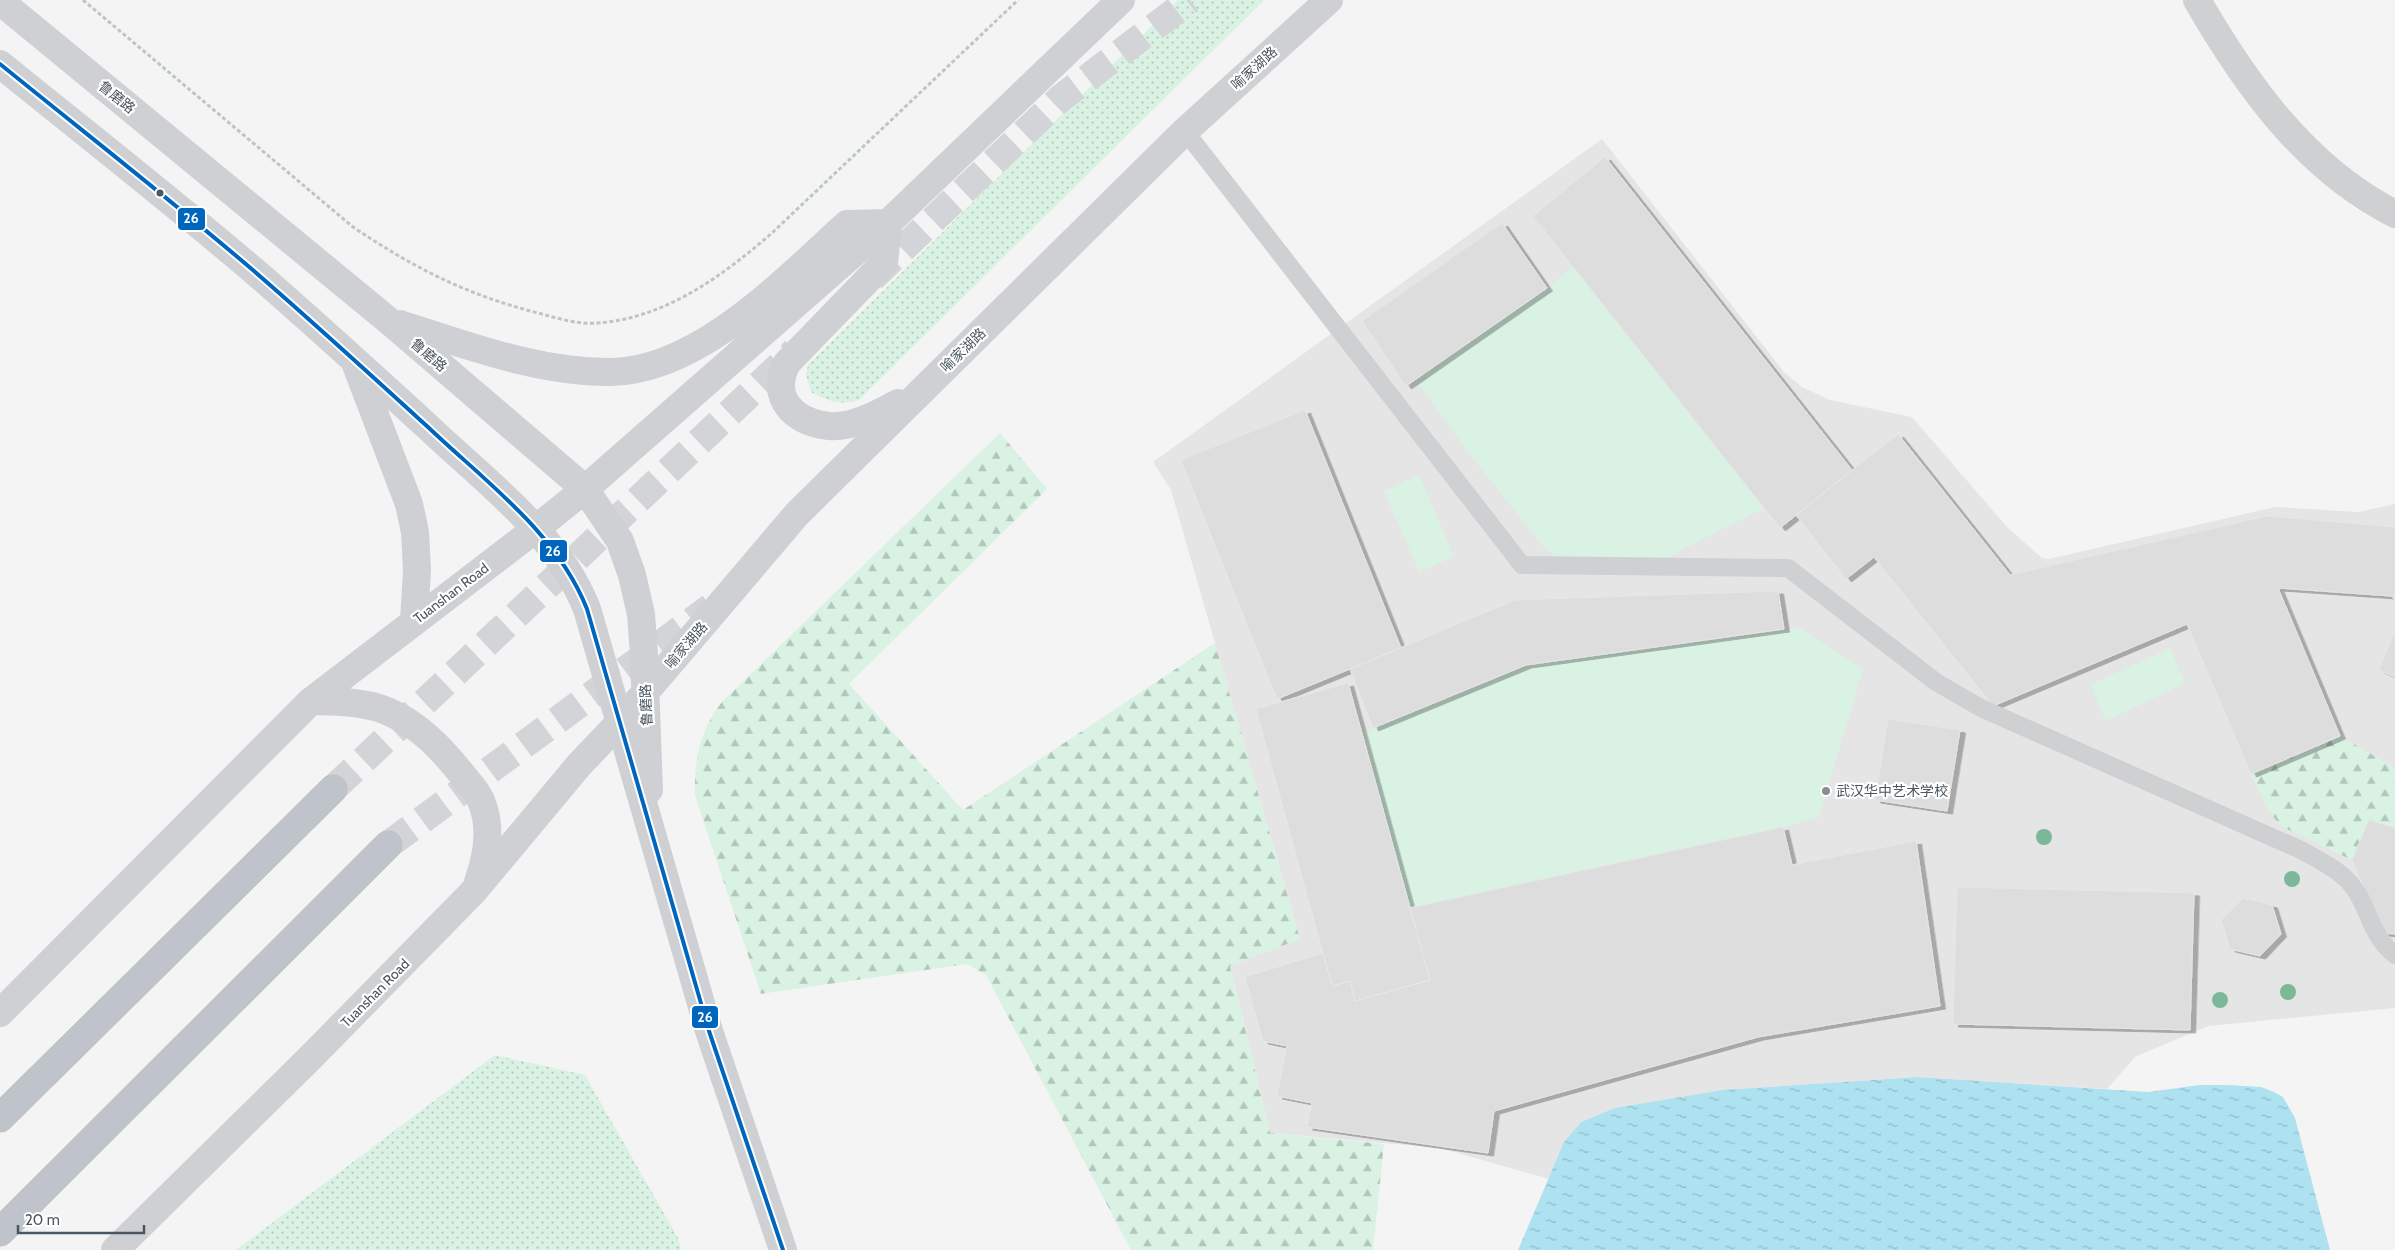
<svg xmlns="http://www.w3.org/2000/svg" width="2395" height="1250" font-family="Cabin,'Noto Sans SC',sans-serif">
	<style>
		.education { fill: #e6e5e6 }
		.grass { fill: url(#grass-dots) }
		.forest { fill: url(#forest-firs) }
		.garden { fill: #d9f2e3 }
		.water { fill: url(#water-ripples) }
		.building { fill: #ddddde; stroke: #e5e6e7; filter: url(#shadow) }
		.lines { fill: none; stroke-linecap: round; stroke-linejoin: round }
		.highway-tunnel { stroke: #d2d4d7; stroke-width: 28; stroke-dasharray: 28 14; stroke-linecap: butt }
		.highway-casing { stroke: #b9bec3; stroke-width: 29 }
		.path { stroke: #bcc7c4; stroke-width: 3; stroke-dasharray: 4 2.5; stroke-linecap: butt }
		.lane { stroke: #ced0d2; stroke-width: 18 }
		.street { stroke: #ced0d2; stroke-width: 28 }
		.secondary { stroke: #ced0d4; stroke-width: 28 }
		.highway { stroke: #bec4c9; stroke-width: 28 }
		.bus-1-casing { stroke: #fff; stroke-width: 8 }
		.bus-1 { stroke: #0065bd; stroke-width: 4 }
		.tree { fill: #7ab899 }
		.bus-dot { fill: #4a5661; stroke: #fff; stroke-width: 2 }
		.poi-dot { fill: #868d94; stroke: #fff; stroke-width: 2 }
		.labels { text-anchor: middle; stroke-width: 4.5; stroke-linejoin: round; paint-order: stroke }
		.street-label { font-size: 14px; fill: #4a5661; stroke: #fff }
		.poi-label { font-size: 14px; fill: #4a5661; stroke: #fff; text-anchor: start }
		.line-badge { stroke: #fff; stroke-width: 2 }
		.badge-label { font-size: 14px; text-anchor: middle; font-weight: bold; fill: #fff }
	</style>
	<defs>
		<pattern id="grass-dots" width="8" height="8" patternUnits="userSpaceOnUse" patternTransform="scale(1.25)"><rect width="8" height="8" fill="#d9f2e3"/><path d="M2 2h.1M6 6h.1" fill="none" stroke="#b2c7bb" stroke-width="1.8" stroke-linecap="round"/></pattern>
		<pattern id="forest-firs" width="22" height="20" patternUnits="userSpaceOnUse" patternTransform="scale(1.25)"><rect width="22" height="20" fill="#d9f2e3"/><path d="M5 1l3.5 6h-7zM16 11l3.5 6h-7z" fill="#b2c7bb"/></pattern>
		<pattern id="water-ripples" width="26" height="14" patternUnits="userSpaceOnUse" patternTransform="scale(1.25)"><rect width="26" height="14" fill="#aee2f0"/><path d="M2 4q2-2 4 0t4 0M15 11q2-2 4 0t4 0" fill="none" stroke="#90bac6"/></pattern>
		<filter id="shadow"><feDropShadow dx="5.5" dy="3" stdDeviation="0" flood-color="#0004"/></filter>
	</defs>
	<rect width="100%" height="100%" fill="#f4f4f4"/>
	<path class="education" d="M1602 139 1784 372 1802 387 1830 400 1912 417 2007 527 2042 558 2049 559 2275 507 2358 512 2395 504V1008L2208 1026 2135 1057 2107 1089 1918 1077 1722 1090 1616 1108 1581 1122 1564 1142 1549 1179 1440 1148 1270 1133 1230 965 1300 939 1171 490 1153 462Z"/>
	<path class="grass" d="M1178 0H1264L859 400C842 406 827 401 811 392L806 375 808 365Z
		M495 1055 585 1075 678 1238 681 1250H236Z"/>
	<path class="forest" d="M1000 433 1047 489 849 684 963 810 1215 643 1300 939 1230 966 1270 1133 1384 1144 1373 1250H1131L986 975 967 964 761 994 695 795C694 761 700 729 722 702Z
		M2340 736 2395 768V828L2369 820 2352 860 2281 826 2267 809 2251 774Z"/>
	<path class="garden" d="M1573 267 1764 508 1642 570 1614 576 1586 572 1560 561 1541 544 1472 457 1416 380 1547 288Z
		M1419 475 1454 556 1419 572 1384 491Z
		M1799 628 1863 669 1819 817 1783 827 1410 908 1362 733 1526 665Z
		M2170 648 2185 683 2106 721 2090 685Z"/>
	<path class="water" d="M1918 1077 2148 1092 2200 1085H2229L2261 1087 2274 1092 2283 1097 2295 1118 2330 1250H1518L1564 1142 1581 1122 1615 1108 1722 1090Z"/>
	<path class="building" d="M1605 157 1852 470 1780 528 1533 216Z
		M1502 223 1547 288 1406 386 1362 321Z
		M1305 410 1401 648 1277 699 1181 460Z
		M1898 434 2010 575 2267 516 2395 527V599L2391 596 2278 588 2340 736 2251 774 2187 624 1993 706 1874 557 1846 579 1796 515Z
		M1778 591 1784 629 1526 665 1373 728 1350 669 1515 600Z
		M2395 630V677L2379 670Z
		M1348 683 1430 980 1355 1001 1350 981 1332 986 1256 709Z
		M1888 719 1960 730 1947 811 1875 800Z
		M2369 820 2395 828V934L2384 933 2352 860Z
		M1783 827 1792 865 1916 841 1940 1006 1758 1037 1494 1111 1488 1153 1307 1127 1312 1103 1277 1096 1287 1046 1263 1041 1245 977 1323 953 1332 986 1350 981 1355 1001 1430 980 1410 908Z
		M1957 887 2194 893 2190 1030 1953 1024Z
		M2243 898 2272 905 2281 934 2260 956 2230 949 2221 920Z"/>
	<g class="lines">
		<path class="highway-tunnel" d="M872 278 1061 98 1190 0
			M333 789 795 351
			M388 845 711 607"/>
		<defs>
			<path id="highway" d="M0 1118 333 789
				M0 1232 388 845"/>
		</defs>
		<use href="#highway" class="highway-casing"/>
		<path class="path" d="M83 0 353 227C414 268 467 295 538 313 557 318 578 325 598 323 666 318 724 275 773 232L1018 0"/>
		<path class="lane" d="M1185 131 1522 565 1788 568 1936 682 1981 708 2303 851C2318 860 2336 868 2348 881 2369 902 2368 934 2395 955"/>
		<path class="street" d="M2197 0C2246 85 2306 169 2395 214"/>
		<path class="secondary" d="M0 1 389 321 585 489 620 541 632 575 641 614 644 655 649 790
			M0 64C85 133 171 200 254 271 313 322 371 375 429 428 487 483 557 533 587 609L709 1031 783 1250
			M400 324C467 345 539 373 611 372 699 371 786 279 847 224L888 223 884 263 787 363C769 398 794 422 829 426 852 428 878 414 898 403
			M356 365 409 504 415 532 417 570 414 621
			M311 701C337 702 363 701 387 711 420 725 443 750 465 778 471 785 479 794 482 803 492 829 487 857 478 882
			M0 1013 311 701 537 528 585 489 888 223 1121 0
			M115 1250 310 1058 473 892 579 765 620 722 797 514 1185 131 1329 0"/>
		<use href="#highway" class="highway"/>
		<defs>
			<path id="bus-1" d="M0 64C85 133 171 200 254 271 313 322 371 375 429 428 487 483 557 533 587 609L709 1031 783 1250"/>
		</defs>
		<use href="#bus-1" class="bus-1-casing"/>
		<use href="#bus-1" class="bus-1"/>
	</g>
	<g class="tree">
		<circle cx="2044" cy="837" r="8"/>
		<circle cx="2292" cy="879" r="8"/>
		<circle cx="2288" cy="992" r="8"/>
		<circle cx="2220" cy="1000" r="8"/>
	</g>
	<circle class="bus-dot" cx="160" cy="193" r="4.5"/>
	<circle class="poi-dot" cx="1826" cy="791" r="5"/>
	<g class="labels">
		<g class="street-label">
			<text transform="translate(1254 68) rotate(-42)" y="5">喻家湖路</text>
			<text transform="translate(117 97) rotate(39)" y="5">鲁磨路</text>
			<text transform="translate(963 350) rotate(-44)" y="5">喻家湖路</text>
			<text transform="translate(429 355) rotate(41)" y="5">鲁磨路</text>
			<text transform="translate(451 593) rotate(-37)" y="5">Tuanshan Road</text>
			<text transform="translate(686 645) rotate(-49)" y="5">喻家湖路</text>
			<text transform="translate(646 705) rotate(-93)" y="5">鲁磨路</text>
			<text transform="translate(375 993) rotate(-45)" y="5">Tuanshan Road</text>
		</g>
		<g class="poi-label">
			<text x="1836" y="796">武汉华中艺术学校</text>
		</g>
	</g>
	<g class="line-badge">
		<rect x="177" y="207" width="29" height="24" rx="5" fill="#0065bd"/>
		<rect x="539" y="539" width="29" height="24" rx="5" fill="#0065bd"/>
		<rect x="691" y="1005" width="28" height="24" rx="5" fill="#0065bd"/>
	</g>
	<g class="badge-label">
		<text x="191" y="223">26</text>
		<text x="553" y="556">26</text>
		<text x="705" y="1022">26</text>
	</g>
	<path d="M18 1225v8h126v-8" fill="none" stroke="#4a5661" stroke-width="2.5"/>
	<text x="25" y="1225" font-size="15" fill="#4a5661" stroke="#ffffff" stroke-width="4" paint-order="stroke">20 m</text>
</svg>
